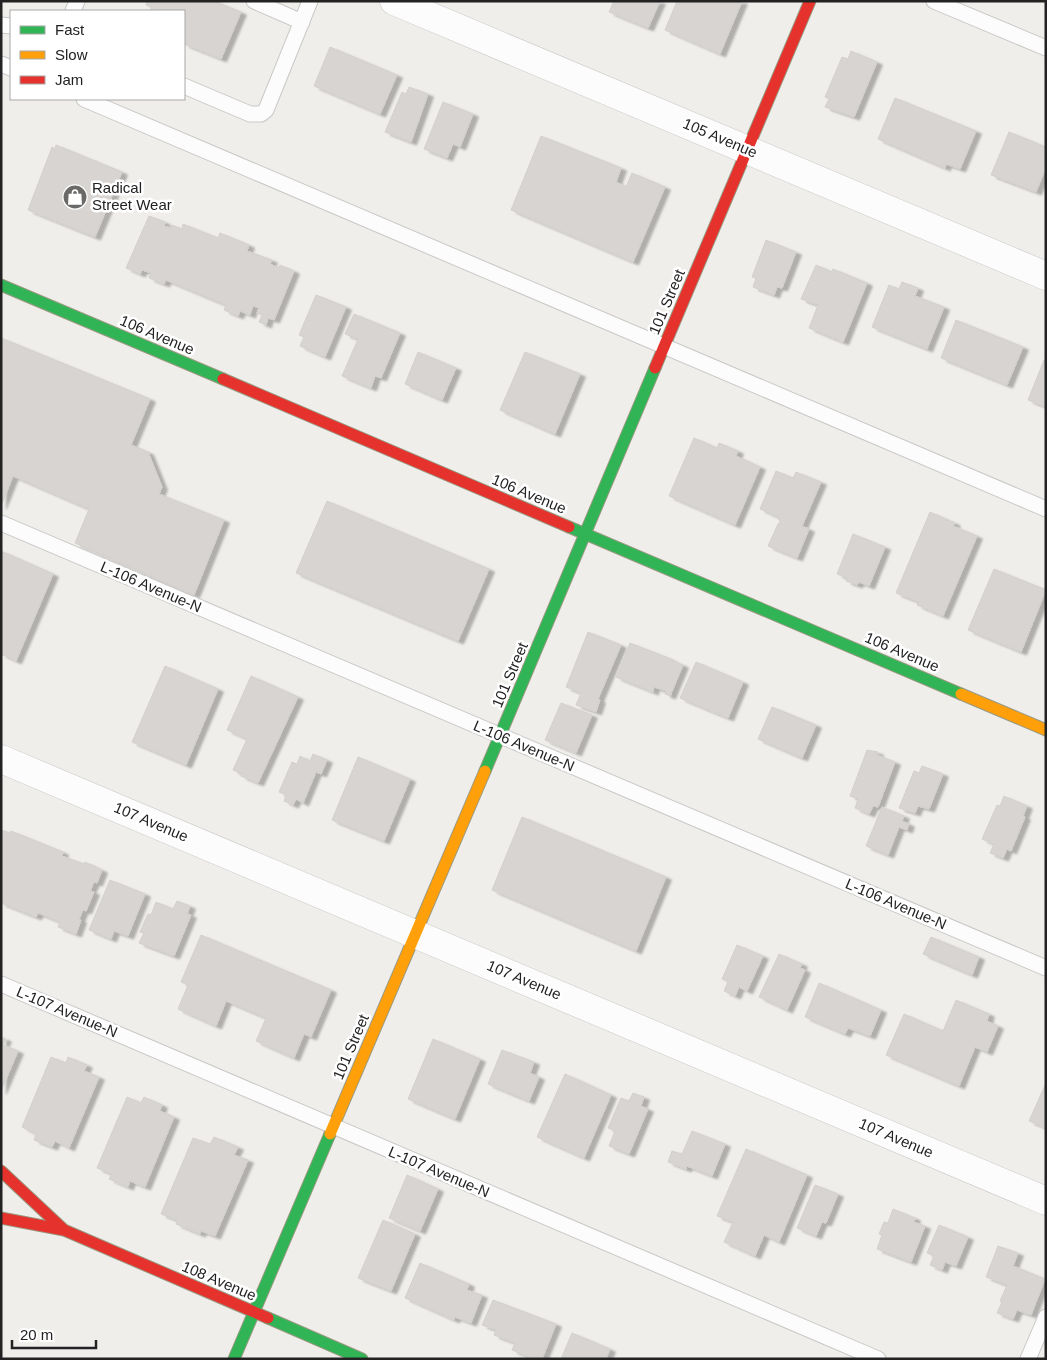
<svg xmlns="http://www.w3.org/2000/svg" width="1047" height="1360" font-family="Helvetica,sans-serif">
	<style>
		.building { fill: #d7d4d2; stroke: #d3d0cc; filter: url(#shadow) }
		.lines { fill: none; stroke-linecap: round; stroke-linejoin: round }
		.lane-casing { stroke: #c9c8c7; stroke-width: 17 }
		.street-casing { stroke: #c9c8c7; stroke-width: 29 }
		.fast-casing { stroke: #999a82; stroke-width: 13 }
		.slow-casing { stroke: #999a82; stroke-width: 13 }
		.jam-casing { stroke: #999a82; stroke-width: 13 }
		.lane { stroke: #fdfcfc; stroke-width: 15 }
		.street { stroke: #fdfcfc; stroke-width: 28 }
		.fast { stroke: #30b455; stroke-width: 11 }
		.slow { stroke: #ff9f0a; stroke-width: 11 }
		.jam { stroke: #e5322d; stroke-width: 11 }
		.labels { text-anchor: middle; stroke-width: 5; stroke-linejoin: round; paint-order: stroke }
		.street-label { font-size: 15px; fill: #222; stroke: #fff }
		.poi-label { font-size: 15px; fill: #222; stroke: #fff; text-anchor: start }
	</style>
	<defs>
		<filter id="shadow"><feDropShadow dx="5.5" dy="3" stdDeviation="1" flood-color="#0004"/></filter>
	</defs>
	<rect width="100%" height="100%" fill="#f0eeeb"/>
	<path class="building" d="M147 1H214L241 12 221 59 184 44V11H150L152 8 146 5Z
		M614 1H660L648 28 609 12Z
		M677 1H742L720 54 665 30Z
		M330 47 397 75 380 114 314 86Z
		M851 51 877 62 854 117 825 107 829 99 825 97 842 57 848 59Z
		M409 87 428 94 411 142 385 132 402 92 406 94Z
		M895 98 976 131 960 169 946 164 945 168 878 139Z
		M443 102 473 114 460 147 453 144 447 158 424 149Z
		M1009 132 1046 147V167L1036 192 991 175Z
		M541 136 621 168 616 182 626 187 632 173 665 187 633 262 511 210Z
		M56 145 122 172 95 237 28 210 52 147 55 149Z
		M149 216 165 222 164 226 171 228 172 225 182 229 183 224 218 238 220 233 249 245 247 251 272 260 270 264 279 268 280 265 294 271 274 320 268 318 266 325 259 322 262 315 257 313 259 308 253 306 250 315 240 311 238 316 224 310 226 305 166 280 164 284 149 278 151 273 142 270 140 274 126 268Z
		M766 240 796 252 782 288 777 287 774 295 753 287 756 278 752 277Z
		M816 265 832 272 833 269 867 283 843 342 809 328 818 305 801 299Z
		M902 282 918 288 915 296 944 307 927 349 872 327 889 285 899 289Z
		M316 295 346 307 325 357 300 346 304 337 299 335Z
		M354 314 400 333 381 378 375 376 371 388 342 376 358 339 345 334Z
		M956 320 1023 347 1007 385 941 358Z
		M1 338 150 399 131 445 148 452 162 487 159 494 224 520 194 595 75 543 89 509 13 476 1 506Z
		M418 352 456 368 442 400 405 384Z
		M525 352 580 374 555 434 500 410Z
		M1044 360 1046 361V407L1028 400Z
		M694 438 717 448 719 443 738 451 736 456 760 467 735 525 669 496Z
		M776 471 793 478 796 472 821 482 802 526 809 529 797 558 768 546 778 524 780 522 778 517 760 509Z
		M327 501 489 569 458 641 296 573Z
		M930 512 955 523 953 526 977 536 943 616 917 605 919 602 896 593Z
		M853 534 885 547 869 586 859 582 857 585 846 581 847 578 837 574Z
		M1 551 53 574 16 661 1 654Z
		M994 569 1046 590 1021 652 968 630Z
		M588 632 621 645 598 699 600 700 596 712 576 705 581 693 566 687Z
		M630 643 671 659V660L683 665 670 696 665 694 666 691 654 687 653 692 616 677Z
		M696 662 743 682 728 718 680 698Z
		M165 666 218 689 186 765 132 742Z
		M251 676 298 697 258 783 241 776 242 774 233 770 247 739 227 730Z
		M561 703 592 715 576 753 545 740Z
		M772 707 816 725 802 758 758 739Z
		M867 750 878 752 877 755 895 762 878 807 873 806 869 814 855 808 858 799 850 796Z
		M313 754 327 760 321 774 316 772 303 803 296 799 293 805 284 801 286 795 279 792 292 762 297 764 300 756 310 761Z
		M358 757 410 779 384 841 332 820Z
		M922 766 943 774 929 809 918 806 915 813 899 808 914 771 919 773Z
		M1004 796 1027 806 1023 816 1025 817 1011 851 1007 849 1003 858 990 853 994 844 982 839 997 805 1000 806Z
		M882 807 904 816 902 821 909 824 907 830 899 827 888 855 866 846Z
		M522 817 666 877 636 951 492 890Z
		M1 830 10 833 11 831 63 852 62 856 84 864 85 862 102 870 97 883 94 882 90 891 94 892 86 911 83 910 79 919 81 920 76 934 58 927 60 922 38 913 36 917 1 903Z
		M110 880 145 894 128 936 114 931 111 939 89 930Z
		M177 901 190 906 187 914 191 915 174 956 139 943 144 933 140 932 148 914 151 915 156 902 173 909Z
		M201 935 331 990 311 1037 304 1034 294 1058 256 1041 266 1018 226 1001 216 1026 178 1009 188 985 181 982Z
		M931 937 979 957 972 975 923 954Z
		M737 945 763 956 747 991 739 987 735 996 724 991 728 982 722 979Z
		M779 954 802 964 800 968 805 970 787 1010 759 997Z
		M819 983 881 1010 870 1036 848 1028 845 1034 805 1017Z
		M956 1000 989 1014 987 1021 998 1026 987 1052 975 1047 959 1086 886 1055 904 1014 943 1031Z
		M1 1037 6 1039 3 1045 18 1051 1 1091Z
		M433 1039 480 1059 455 1119 408 1099Z
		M502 1050 534 1062 530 1073 539 1077 529 1101 488 1084Z
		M51 1057 66 1063 68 1057 87 1065 84 1071 99 1077 69 1148 55 1141 52 1147 34 1140 36 1134 22 1127Z
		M565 1074 611 1095 584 1158 537 1137Z
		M1046 1083V1128L1029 1121Z
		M633 1093 644 1097 641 1106 648 1109 629 1154 609 1146 615 1131 608 1128 621 1098 629 1101Z
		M127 1097 141 1103 144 1097 162 1105 160 1111 174 1117 145 1187 130 1181 128 1187 109 1179 112 1174 97 1168Z
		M692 1131 725 1144 712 1176 687 1166 686 1169 668 1162 672 1151 682 1154Z
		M214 1137 238 1147 234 1155 248 1160 215 1236 201 1231 200 1234 176 1224 177 1220 161 1214 193 1138 210 1144Z
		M746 1149 807 1175 779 1242 764 1235 755 1256 724 1242 733 1222 717 1216Z
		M407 1175 438 1189 420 1231 389 1218Z
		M815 1185 838 1194 826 1223 822 1222 816 1236 797 1228Z
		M893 1209 915 1218 914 1222 925 1226 911 1262 877 1249 882 1235 879 1234 884 1222 888 1223Z
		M383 1220 415 1234 391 1291 358 1278Z
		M939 1225 968 1237 956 1266 945 1262 942 1270 930 1265 934 1256 927 1253Z
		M998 1246 1018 1253 1013 1266 1045 1279 1031 1315 1017 1310 1013 1319 997 1313 1002 1302 1000 1301 1007 1285 986 1277Z
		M420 1263 469 1284 467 1290 482 1295 471 1323 455 1317 454 1320 405 1298Z
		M493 1300 556 1324 542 1359H534L512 1350 515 1343 494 1335 496 1330 482 1325Z
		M572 1333 610 1349 606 1359H561Z"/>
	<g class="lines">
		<defs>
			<path id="lane" d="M254 1 302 22
				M934 1 1046 48
				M73 11 77 1
				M1 25 11 26
				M1 64 11 68
				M184 86 250 114H261L266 110 310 1
				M84 99 1046 509
				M1 523 1046 968
				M1 984 878 1359
				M1028 1359 1046 1317"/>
			<path id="street" d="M394 1 1046 276
				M1 759 1046 1201"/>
			<path id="fast" d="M1 285 223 379
				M569 527 961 694
				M485 771 655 368
				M268 1318 362 1359
				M234 1359 330 1134"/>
			<path id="slow" d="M961 694 1046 730
				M330 1134 485 771"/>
			<path id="jam" d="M655 368 810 1
				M223 379 569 527
				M1 1171 64 1230
				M1 1218 64 1230 268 1318"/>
		</defs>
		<use href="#lane" class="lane-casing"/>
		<use href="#street" class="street-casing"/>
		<use href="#fast" class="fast-casing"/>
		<use href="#slow" class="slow-casing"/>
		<use href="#jam" class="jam-casing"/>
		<use href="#lane" class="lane"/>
		<use href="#street" class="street"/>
		<use href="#fast" class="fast"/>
		<use href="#slow" class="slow"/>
		<use href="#jam" class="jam"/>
	</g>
	<defs>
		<symbol id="shop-disc" viewBox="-11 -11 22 22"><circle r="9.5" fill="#6a6968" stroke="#fff"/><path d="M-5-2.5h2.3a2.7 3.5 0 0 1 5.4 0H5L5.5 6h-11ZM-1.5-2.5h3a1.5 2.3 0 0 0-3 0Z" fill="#fff"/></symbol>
	</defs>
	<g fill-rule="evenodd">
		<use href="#shop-disc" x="61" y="183" width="28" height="28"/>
	</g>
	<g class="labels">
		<g class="street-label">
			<text transform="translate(720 138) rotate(23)" y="5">105 Avenue</text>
			<text transform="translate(667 302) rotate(-67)" y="5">101 Street</text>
			<text transform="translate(157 335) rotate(23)" y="5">106 Avenue</text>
			<text transform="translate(529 494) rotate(23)" y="5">106 Avenue</text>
			<text transform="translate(151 587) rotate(23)" y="5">L-106 Avenue-N</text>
			<text transform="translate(902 652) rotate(23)" y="5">106 Avenue</text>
			<text transform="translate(510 675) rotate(-67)" y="5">101 Street</text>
			<text transform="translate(524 746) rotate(23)" y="5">L-106 Avenue-N</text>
			<text transform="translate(151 822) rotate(23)" y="5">107 Avenue</text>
			<text transform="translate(896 904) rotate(23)" y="5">L-106 Avenue-N</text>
			<text transform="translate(524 980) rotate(23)" y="5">107 Avenue</text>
			<text transform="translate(67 1012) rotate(23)" y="5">L-107 Avenue-N</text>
			<text transform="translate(351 1047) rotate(-67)" y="5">101 Street</text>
			<text transform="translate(896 1138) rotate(23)" y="5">107 Avenue</text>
			<text transform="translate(439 1172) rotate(23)" y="5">L-107 Avenue-N</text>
			<text transform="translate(219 1281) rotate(23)" y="5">108 Avenue</text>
		</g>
		<g class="poi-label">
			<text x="92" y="193">Radical<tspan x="92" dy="17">Street Wear</tspan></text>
		</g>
	</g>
	<rect width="1047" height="1360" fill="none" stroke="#222222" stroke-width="5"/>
	<rect x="10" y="10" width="175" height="90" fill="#ffffff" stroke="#a7a7a7"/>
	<rect x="20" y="26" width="25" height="8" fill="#30b455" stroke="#a7a7a7"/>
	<text x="55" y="35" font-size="15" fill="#222222">Fast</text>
	<rect x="20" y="51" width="25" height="8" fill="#ff9f0a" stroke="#a7a7a7"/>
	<text x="55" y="60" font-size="15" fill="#222222">Slow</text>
	<rect x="20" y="76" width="25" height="8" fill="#e5322d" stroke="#a7a7a7"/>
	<text x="55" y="85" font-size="15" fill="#222222">Jam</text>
	<path d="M12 1340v8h84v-8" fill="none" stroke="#222222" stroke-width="2.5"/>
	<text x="20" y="1340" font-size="15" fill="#222222" stroke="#ffffff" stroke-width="4" paint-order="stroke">20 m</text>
</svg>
